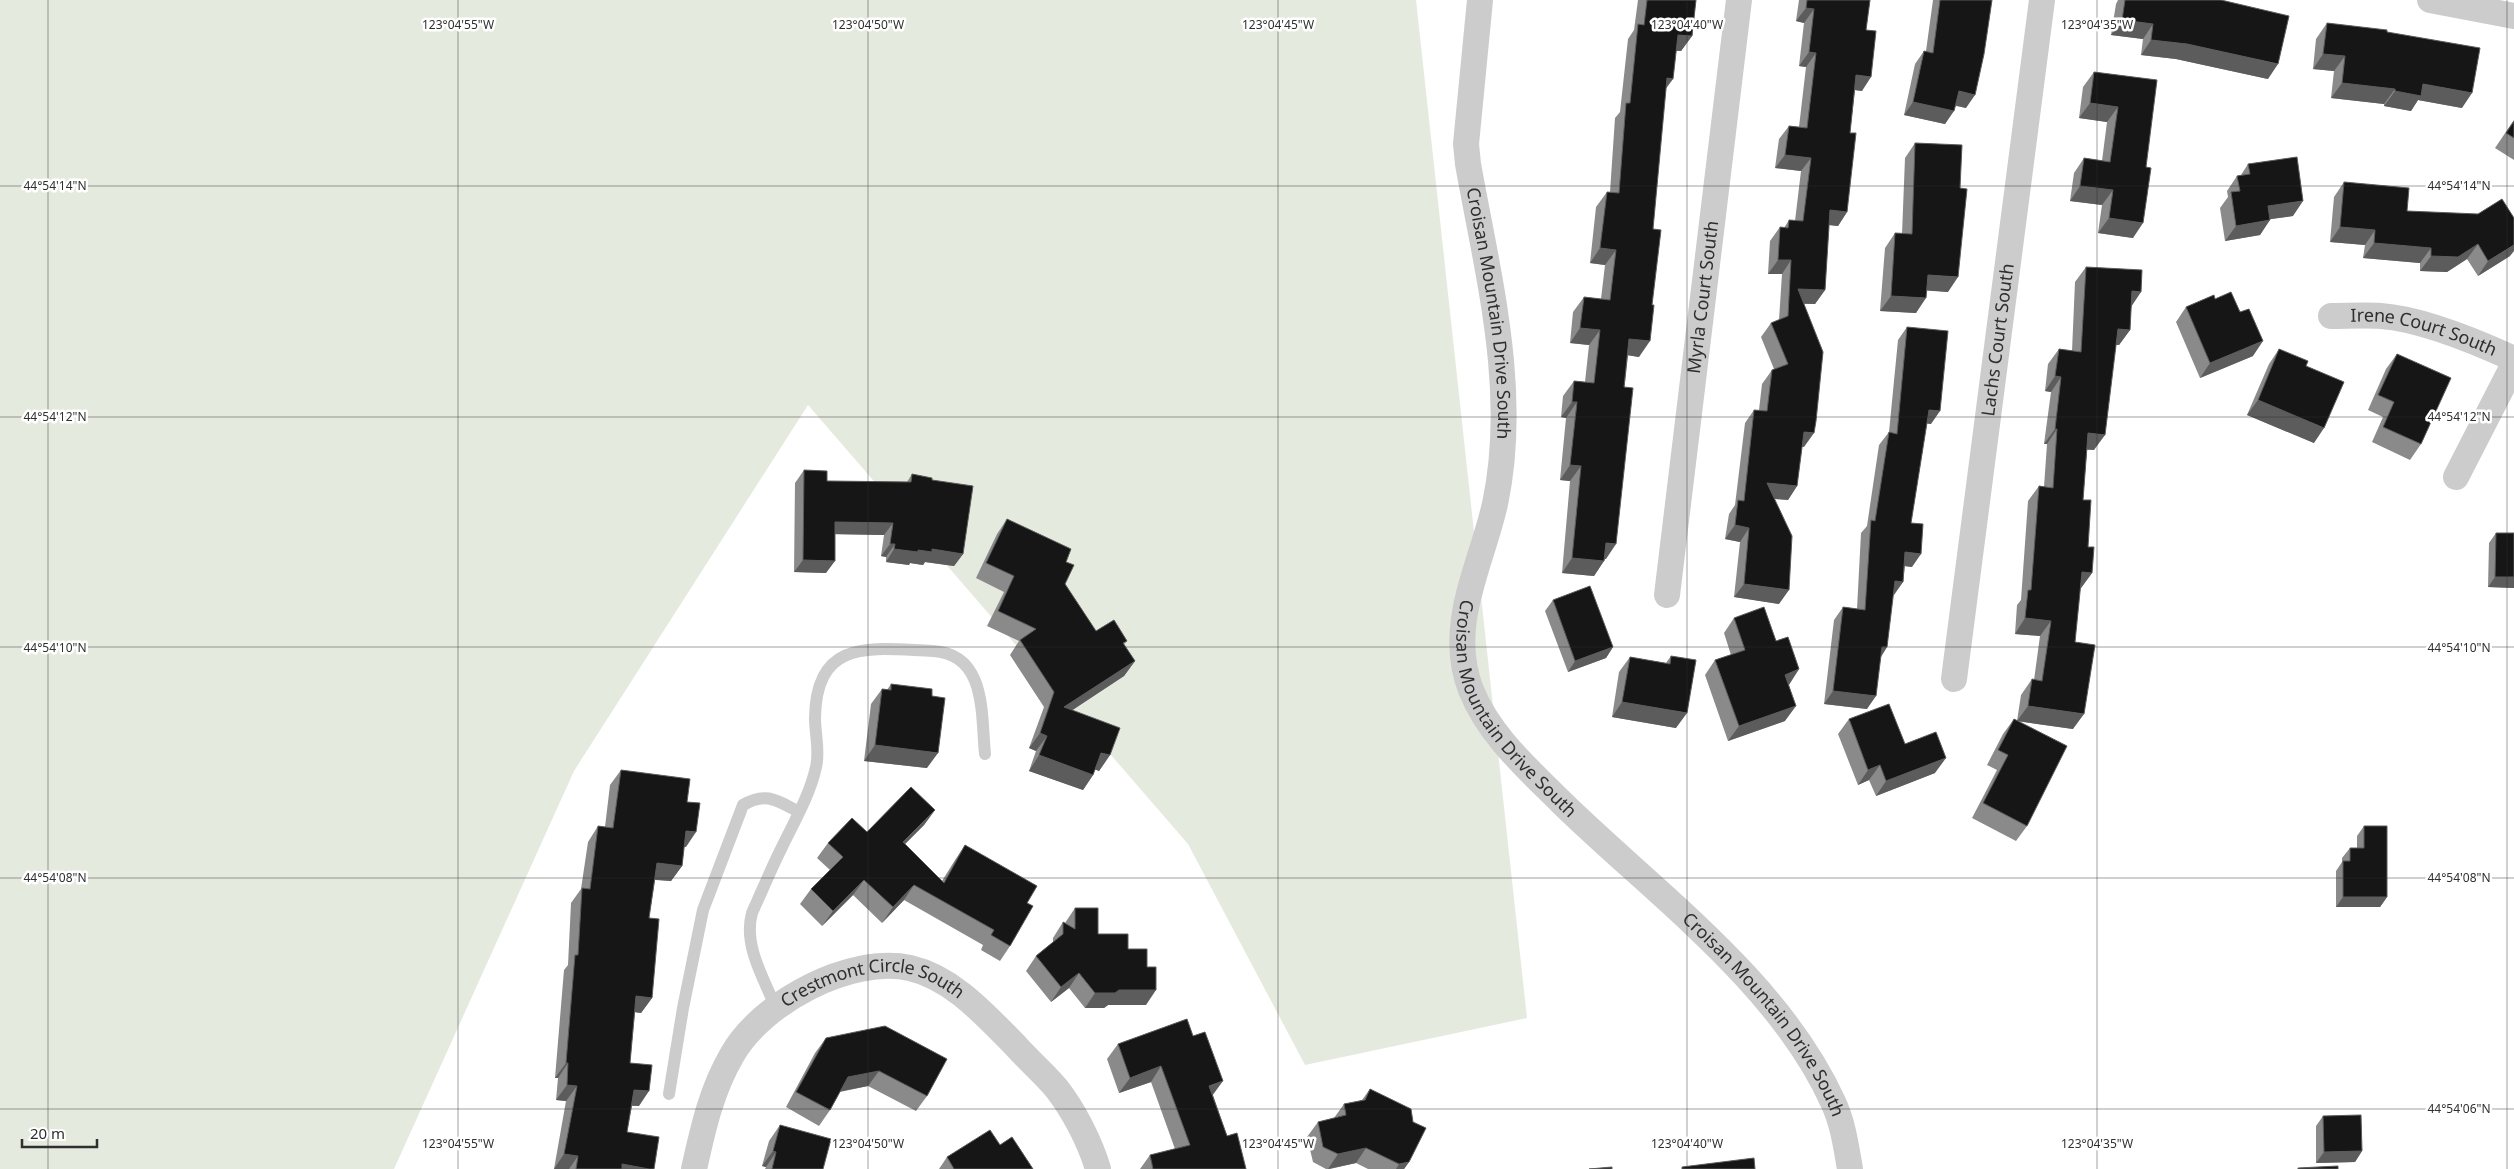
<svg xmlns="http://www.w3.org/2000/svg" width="2514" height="1169" font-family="'Noto Sans',sans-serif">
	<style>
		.green { fill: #e5eade }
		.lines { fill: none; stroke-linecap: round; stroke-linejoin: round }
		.service { stroke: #ccc; stroke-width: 12 }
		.minor { stroke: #ccc; stroke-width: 26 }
		.wall { fill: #8a8a8a }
		.shaded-wall { fill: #5c5c5c }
		.building { fill: #161616; stroke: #5c5c5c }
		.ticks { fill: none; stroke: #2f2f2f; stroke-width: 1; stroke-opacity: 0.45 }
		.labels { text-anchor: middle; stroke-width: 5; stroke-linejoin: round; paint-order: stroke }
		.street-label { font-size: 18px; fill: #2f2f2f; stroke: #fff }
		.ticks-label { font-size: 12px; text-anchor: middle; fill: #2f2f2f; stroke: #fff; stroke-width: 5; stroke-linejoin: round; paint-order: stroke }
	</style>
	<rect width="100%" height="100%" fill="#fff"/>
	<path class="green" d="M0 0H1416L1527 1018 1305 1065 1188 844 808 405 574 771 394 1169H0Z"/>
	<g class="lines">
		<path class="service" d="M776 1008C764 979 743 945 752 913 762 891 771 869 782 847 794 822 810 795 816 767 820 750 815 735 815 718 816 636 874 649 933 651 987 654 981 715 985 754
			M669 1094 683 1008 703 910 743 805C766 791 778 801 799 812"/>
		<g class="minor">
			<path id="s1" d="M1480 0 1466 144 1468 164C1488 276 1519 391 1495 504 1481 566 1446 626 1471 690 1489 735 1527 768 1561 802 1654 893 1778 981 1833 1102 1843 1123 1846 1146 1850 1169"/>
			<path d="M2430 0 2514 16"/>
			<path id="s2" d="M2331 316C2347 316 2365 315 2381 316 2422 319 2477 342 2514 359"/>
			<path d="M2456 477 2514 364"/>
			<path id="s3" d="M1667 595 1739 0"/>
			<path id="s4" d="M1954 679 2042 0"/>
			<path id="s5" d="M694 1169C703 1129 711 1091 732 1055 761 1003 850 955 910 968 953 978 985 1015 1015 1045 1028 1060 1044 1073 1057 1089 1074 1111 1090 1142 1098 1169"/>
		</g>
	</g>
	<path class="wall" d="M1638 0H1696L1692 36 1681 51H1676L1666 88 1639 357 1628 355 1606 559H1605L1594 576 1562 573 1570 481 1560 480 1566 418 1561 417 1563 396 1574 381 1585 382 1589 345 1570 343 1573 312 1584 297 1601 299 1605 265 1590 263 1596 207 1607 192H1610L1615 118 1620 112 1628 39 1634 30Z
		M1799 0H1870L1866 30 1862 91 1855 90 1850 133 1847 212 1838 226 1829 225 1825 290 1815 304H1804V447L1802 446 1797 486 1788 500 1774 499 1779 604 1734 597 1740 542 1725 539 1729 514 1735 505 1745 423 1754 410H1759L1762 384 1772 370 1774 369 1761 337 1771 323 1779 320 1782 274H1768L1770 241 1780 227 1784 228 1789 220 1795 221 1801 171 1775 168 1779 139 1789 126 1799 127 1806 67 1799 66 1804 23 1796 21Z
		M1933 0H1992L1966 108 1956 106 1945 124 1904 115 1915 64 1924 51H1926Z
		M2118 0H2221L2268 79 2176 59 2141 55 2143 39 2111 35 2116 4Z
		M2327 23 2387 32 2462 108 2418 100 2411 111 2384 106V104L2331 98 2334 71 2313 69 2316 39Z
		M2094 72 2157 80 2133 238 2098 233 2102 205 2070 201 2074 173 2084 158 2102 161 2107 122 2079 118 2083 87Z
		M2514 120V160L2495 148Z
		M1915 143 1948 292 1927 290 1916 313 1880 311 1885 248 1895 233 1902 234 1905 158Z
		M2248 164 2293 216 2270 219 2260 235 2225 241 2220 208 2228 197 2227 191 2237 176 2241 175Z
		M2344 182 2407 211 2510 256 2478 276 2467 259 2447 272 2420 271V263L2363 258 2365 245 2330 242 2334 197Z
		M2086 267 2131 306 2130 330 2119 345H2116L2094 450H2087L2083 500 2088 547 2092 573 2081 588H2080L2075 642 2073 729 2017 721 2027 826 2016 841 1972 818 1997 770 1987 765 2003 734 2014 719 2017 721 2021 695 2032 679 2034 680 2040 636 2015 634 2017 605 2021 600 2028 501 2039 486 2044 487 2047 444H2044L2051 392 2045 391 2048 364 2059 349 2072 351 2075 282Z
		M2215 299 2240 312 2253 356 2200 378 2176 322 2186 307Z
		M1907 327 1931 424 1927 423 1911 523 1912 567 1905 566 1903 582 1893 595 1887 647 1881 657 1867 709 1824 704 1834 620 1843 607 1857 609 1861 533 1867 526 1879 445 1889 432 1898 340Z
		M2279 349 2306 366 2314 443 2247 415 2269 364Z
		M2397 354 2421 444 2410 460 2372 442 2383 417 2368 410 2386 369Z
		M804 470 827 481 907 482 912 474 932 480 963 554 954 566 925 562 923 565 910 563 909 565 886 562V557L881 556 884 535 835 534 826 573 794 572 795 483Z
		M1007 519 1066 562 1065 584 1096 631 1127 641 1124 644 1135 661 1124 676 1072 710 1110 755 1099 771 1095 769 1093 775 1083 790 1029 771 1036 751 1029 748 1044 707 1010 655 1019 641 987 626 1004 592 976 578 997 534Z
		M2496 533 2514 588 2488 587 2489 543Z
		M1553 600 1613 647 1606 658 1568 672 1545 611Z
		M1734 618 1776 641 1799 669 1788 685 1785 721 1728 741 1705 675 1715 660 1731 655 1724 633Z
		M1671 656 1676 728 1612 717 1619 672 1630 657 1666 663Z
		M891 684 932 696 927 768 864 761 871 704 882 689 887 690Z
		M1849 719 1905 744 1935 773 1876 796 1869 780 1858 785 1838 734Z
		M621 770 687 802 686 847H684L682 866 671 881 655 880 649 918 652 998 641 1013 635 1012 630 1063 639 1106H632L627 1132 649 1169H554L566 1101 556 1100 558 1078H555L564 970 568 965 571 903 581 889 588 842 598 826 605 827 610 785Z
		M935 810 924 825 905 844 942 881 955 860 965 845 1027 903 1010 946 1000 961 981 950 983 945 904 900 882 923 853 895 822 926 800 904 811 889 830 870 817 858 828 843 867 832Z
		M2364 826 2387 897 2380 907H2336V871L2342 862V858L2350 848H2357V836Z
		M1075 908 1098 934 1128 949 1146 1005H1108L1104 1008H1085L1069 988 1051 1002 1026 971 1036 956 1053 942V938L1063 922 1065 923Z
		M1187 1019 1227 1136 1246 1169H1140L1150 1155 1175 1149 1151 1082 1119 1093 1107 1059 1118 1044Z
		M826 1038 927 1096 916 1111 868 1086 840 1092 830 1110 819 1126 786 1107 815 1053Z
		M1370 1089 1409 1162 1404 1169H1368L1356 1163 1330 1169H1326L1313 1162 1307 1137 1318 1122 1334 1118 1344 1104 1362 1100Z
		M2323 1116 2362 1151 2355 1162 2316 1163V1126Z
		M780 1125 823 1169H765L766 1167 762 1166 769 1141Z
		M1000 1145 1033 1169H939L947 1157Z"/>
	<path class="shaded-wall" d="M1806 8 1814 9 1804 23 1796 21Z
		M2122 20 2153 24 2143 39 2111 35Z
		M1678 35 1692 36 1681 51 1667 50Z
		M2151 40 2187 44 2278 64 2268 79 2176 59 2141 55Z
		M1809 52 1816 53 1806 67 1799 66Z
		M2323 54 2345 56 2334 71 2313 69Z
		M1856 75 1871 77 1862 91 1847 89Z
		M1667 78 1673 79 1662 94Z
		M2342 83 2395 89 2384 104 2331 98Z
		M2423 84 2472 93 2462 108 2418 100 2411 111 2384 106 2395 91Z
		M1959 91 1975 95 1966 108 1950 104Z
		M1913 102 1954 111 1945 124 1904 115Z
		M2090 103 2118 107 2107 122 2079 118Z
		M1785 155 1811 158 1801 171 1775 168Z
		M2080 186 2113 190 2102 205 2070 201Z
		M2303 201 2293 216 2257 221 2268 206Z
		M1830 210 1847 212 1838 226 1820 224Z
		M2109 218 2143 223 2133 238 2098 233Z
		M2270 220 2260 235 2225 241 2236 226Z
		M2340 227 2375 230 2365 245 2330 242Z
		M2374 243 2431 248 2420 263 2363 258Z
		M2478 244 2467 259 2447 272 2420 271 2431 256Z
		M2514 245V251L2510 256 2478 276 2488 261Z
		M1600 248 1616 250 1605 265 1590 263Z
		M1778 260H1791L1782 274H1768Z
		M1928 275 1958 277 1948 292 1918 290Z
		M1798 289 1825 290 1815 304 1788 303Z
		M2132 291 2141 292 2131 307Z
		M1891 296 1926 298 1916 313 1880 311Z
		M1580 328 1600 330 1589 345 1570 343Z
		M2118 329 2130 330 2119 345 2107 344Z
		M1629 339 1650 341 1639 357 1619 354Z
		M2263 341 2253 356 2200 378 2210 363Z
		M2055 376 2061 377 2051 392 2045 391Z
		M2258 400 2324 428 2314 443 2247 415Z
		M1572 402H1577L1566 418 1561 417Z
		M1929 410 1940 411 1931 424 1920 423Z
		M2055 429H2057L2047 444H2044Z
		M1804 432 1814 433 1804 447 1794 445Z
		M2088 433 2105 435 2094 450 2077 448Z
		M1570 465 1581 466 1570 481 1560 480Z
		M1767 483 1797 486 1788 500 1757 497Z
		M835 522 893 523 884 535 826 534Z
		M1735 525 1749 528 1740 542 1725 539Z
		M1606 543 1616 544 1606 559 1595 558Z
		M890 544H895L886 557 881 556Z
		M894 549 918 550 932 549 963 554 954 566 925 562 923 565 910 563 909 565 886 562Z
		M1905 552 1921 554 1912 567 1896 565Z
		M1572 558 1604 561 1594 576 1562 573Z
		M803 560 835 561 826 573 794 572Z
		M2082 572 2092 573 2081 588 2071 587Z
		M2495 577H2514V588L2488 587Z
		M1895 581 1903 582 1894 595 1886 594Z
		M1744 584 1789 590 1779 604 1734 597Z
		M2025 618 2051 621 2040 636 2015 634Z
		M1613 647 1606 658 1568 672 1575 661Z
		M1882 647H1887L1878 661Z
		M1135 661 1124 676 1053 723 1064 707Z
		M1799 669 1789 685 1774 690 1785 675Z
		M1833 691 1876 696 1867 709 1824 704Z
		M1622 702 1687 713 1676 728 1612 717Z
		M1796 706 1785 721 1728 741 1739 726Z
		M2028 706 2084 714 2073 729 2017 721Z
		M1040 733 1047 736 1036 751 1029 748Z
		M875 745 938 753 927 768 864 761Z
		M1101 753 1110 755 1099 771 1091 768Z
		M1039 755 1093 775 1083 790 1029 771Z
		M1946 758 1935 773 1876 796 1886 781Z
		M1880 765 1869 780 1858 785 1868 770Z
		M935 810 924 825 892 857 903 842Z
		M686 831 696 832 686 847 676 846Z
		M657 863 682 866 671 881 646 879Z
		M864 880 853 895 822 926 833 911Z
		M914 885 904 900 882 923 893 907Z
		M2343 897H2387L2380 907H2336Z
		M1079 973 1069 988 1051 1002 1061 987Z
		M1119 990H1156L1146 1005H1108L1104 1008H1085L1095 993Z
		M636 996 652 998 641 1013 626 1011Z
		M566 1063H568L558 1078H555Z
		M1161 1066 1151 1082 1119 1093 1130 1078Z
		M879 1071 868 1086 837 1092 848 1077Z
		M1223 1081 1212 1096 1209 1086Z
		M567 1085 577 1086 566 1101 556 1100Z
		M634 1090 649 1091 639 1106 624 1105Z
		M1366 1148 1356 1163 1328 1169 1338 1154Z
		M773 1151 776 1152 766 1167 762 1166Z
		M2362 1151 2355 1162 2316 1163 2324 1152Z
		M564 1154 578 1156 569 1169H554Z
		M1409 1162 1404 1169H1396L1399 1164Z
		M622 1164 649 1169H619Z"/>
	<path class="building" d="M1647 0H1696L1692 36 1678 35 1673 79 1667 78 1653 229 1661 230 1652 305H1654L1650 341 1629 339 1624 387 1633 388 1616 544 1606 543 1604 561 1572 558 1581 466 1570 465 1577 402H1572L1574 381 1594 383 1600 330 1580 328 1584 297 1610 300 1616 250 1600 248 1607 192 1619 193 1626 103H1630L1638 24 1644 25Z
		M1807 0H1870L1866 30 1876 31 1871 77 1856 75 1850 133H1856L1847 212 1830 210 1825 290 1798 289 1823 352 1816 421 1814 433 1804 432 1797 486 1767 483 1792 536 1789 590 1744 584 1749 528 1735 525 1738 500 1744 501 1754 410 1767 411 1772 370 1788 364 1771 323 1788 316 1791 260H1778L1780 227 1788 228 1789 220 1803 221 1811 158 1785 155 1789 126 1807 128 1816 53 1809 52 1814 9 1806 8Z
		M1940 0H1992L1984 54 1975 95 1959 91 1954 111 1913 102 1924 51 1933 53Z
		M2125 0H2221L2289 16 2278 64 2187 44 2151 40 2153 24 2122 20Z
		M2327 23 2387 30V32L2480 48 2472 93 2423 84 2421 96 2395 91V89L2342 83 2345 56 2323 54Z
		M2094 72 2157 80 2146 167 2151 168 2143 223 2109 218 2113 190 2080 186 2084 158 2110 162 2118 107 2090 103Z
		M2514 121V138L2506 133Z
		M1915 143 1962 145 1960 188 1967 189 1958 277 1928 275 1926 298 1891 296 1895 233 1912 234Z
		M2297 157 2303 201 2268 206 2270 220 2236 226 2231 192 2240 191 2237 176 2250 174 2248 164Z
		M2344 182 2409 188 2407 211 2478 214 2502 199 2514 218V245L2488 261 2478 244 2458 257 2431 256V248L2374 243 2375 230 2340 227Z
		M2086 267 2142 270 2141 292 2132 291 2130 330 2118 329 2105 435 2088 433 2083 500H2091L2088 547H2094L2092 573 2082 572 2075 642 2095 645 2084 714 2028 706 2032 679 2042 681 2051 621 2025 618 2028 590H2031L2039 486 2053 488 2057 429H2055L2061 377 2055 376 2059 349 2081 352Z
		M2231 292 2240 312 2249 309 2263 341 2210 363 2186 307 2214 295 2215 299Z
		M1907 327 1948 331 1940 411 1929 410 1911 523 1923 524 1921 554 1905 552 1903 582 1895 581 1887 647H1882L1876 696 1833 691 1843 607 1865 610 1871 520 1875 521 1889 432 1897 434Z
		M2279 349 2308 361 2306 366 2344 382 2324 428 2258 400Z
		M2397 354 2451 378 2421 444 2383 427 2394 402 2378 395Z
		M804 470 827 471V481L911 482 912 474 932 478V480L973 486 963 554 932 549V552L918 550V552L894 549 895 544H890L893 523 835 522V561L803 560Z
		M1007 519 1071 549 1066 562 1074 565 1065 584 1096 631 1114 620 1127 641 1123 643 1135 661 1064 707 1120 728 1110 755 1101 753 1093 775 1039 755 1047 736 1040 733 1054 692 1020 640 1036 629 998 611 1014 576 986 563Z
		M2496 533H2514V577H2495Z
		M1590 586 1613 647 1575 661 1553 600Z
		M1764 607 1776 641 1788 637 1799 669 1785 675 1796 706 1739 726 1715 660 1745 650 1734 618Z
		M1671 656 1696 660 1687 713 1622 702 1630 657 1670 664Z
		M891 684 932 689V696L945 698 938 753 875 745 882 689 891 690Z
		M1889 704 1905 744 1936 732 1946 758 1886 781 1880 765 1868 770 1849 719Z
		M2014 719 2067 746 2027 826 1983 803 2008 755 1998 750Z
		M621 770 690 779 687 802 700 803 696 832 686 831 682 866 657 863 649 918 659 919 652 998 636 996 630 1063 652 1065 649 1091 634 1090 627 1132 659 1137 654 1169H649L622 1164V1169H576L578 1156 564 1154 577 1086 567 1085 568 1063H566L575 955H578L582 888 590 889 598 826 613 828Z
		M911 787 935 810 903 842 944 883 965 845 1037 886 1027 903 1033 906 1010 946 991 935 994 930 914 885 893 907 864 880 833 911 811 889 843 857 828 843 852 818 867 832Z
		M2364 826H2387V897H2343V861H2350V848H2364Z
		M1075 908H1098V934H1128V949H1147V967H1156V990H1119L1115 993H1095L1079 973 1061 987 1036 956 1063 934V922L1075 929Z
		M1187 1019 1193 1036 1205 1032 1223 1081 1209 1086 1227 1136 1237 1133 1246 1169H1153L1150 1155 1190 1145 1161 1066 1130 1078 1118 1044Z
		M885 1026 947 1059 927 1096 879 1071 848 1077 830 1110 796 1092 826 1038Z
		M1370 1089 1411 1109 1413 1122 1426 1128 1409 1162 1399 1164 1366 1148 1338 1154 1323 1147 1318 1122 1346 1115 1344 1104 1365 1100Z
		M2361 1115 2362 1151 2324 1152 2323 1116Z
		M780 1125 831 1139 823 1169H772L776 1152 773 1151Z
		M990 1130 1000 1145 1012 1137 1033 1169H954L947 1157Z
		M1754 1158 1755 1169H1682V1167Z
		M2338 1166V1169H2298V1168Z
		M1612 1167V1169H1589Z"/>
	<path class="ticks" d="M48 0V1169M458 0V1169M868 0V1169M1278 0V1169M1687 0V1169M2097 0V1169M2507 0V1169M0 186H2514M0 417H2514M0 647H2514M0 878H2514M0 1109H2514"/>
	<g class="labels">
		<g class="street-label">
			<text dy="6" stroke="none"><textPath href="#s3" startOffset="300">Myrla Court South</textPath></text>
			<text dy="6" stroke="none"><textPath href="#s1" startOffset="316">Croisan Mountain Drive South</textPath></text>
			<text dy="6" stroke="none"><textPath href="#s2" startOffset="95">Irene Court South</textPath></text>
			<text dy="6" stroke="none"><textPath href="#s4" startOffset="342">Lachs Court South</textPath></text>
			<text dy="6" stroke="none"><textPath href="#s1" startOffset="735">Croisan Mountain Drive South</textPath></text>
			<text dy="6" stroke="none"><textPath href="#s5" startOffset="291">Crestmont Circle South</textPath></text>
			<text dy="6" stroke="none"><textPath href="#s1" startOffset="1140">Croisan Mountain Drive South</textPath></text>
		</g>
	</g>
	<g class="ticks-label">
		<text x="458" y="29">123°04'55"W</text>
		<text x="868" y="29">123°04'50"W</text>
		<text x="1278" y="29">123°04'45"W</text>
		<text x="1687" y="29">123°04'40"W</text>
		<text x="2097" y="29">123°04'35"W</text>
		<text x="55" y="190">44°54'14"N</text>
		<text x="2459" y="190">44°54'14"N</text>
		<text x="55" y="421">44°54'12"N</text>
		<text x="2459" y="421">44°54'12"N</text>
		<text x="55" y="652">44°54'10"N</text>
		<text x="2459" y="652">44°54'10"N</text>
		<text x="55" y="882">44°54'08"N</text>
		<text x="2459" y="882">44°54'08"N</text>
		<text x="2459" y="1113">44°54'06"N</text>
		<text x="458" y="1148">123°04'55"W</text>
		<text x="868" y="1148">123°04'50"W</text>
		<text x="1278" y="1148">123°04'45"W</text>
		<text x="1687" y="1148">123°04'40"W</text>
		<text x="2097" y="1148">123°04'35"W</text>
	</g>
	<path d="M22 1139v8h75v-8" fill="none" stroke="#2f2f2f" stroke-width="2.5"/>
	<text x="30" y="1139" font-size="15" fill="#2f2f2f" stroke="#ffffff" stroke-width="4" paint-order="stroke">20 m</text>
</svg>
